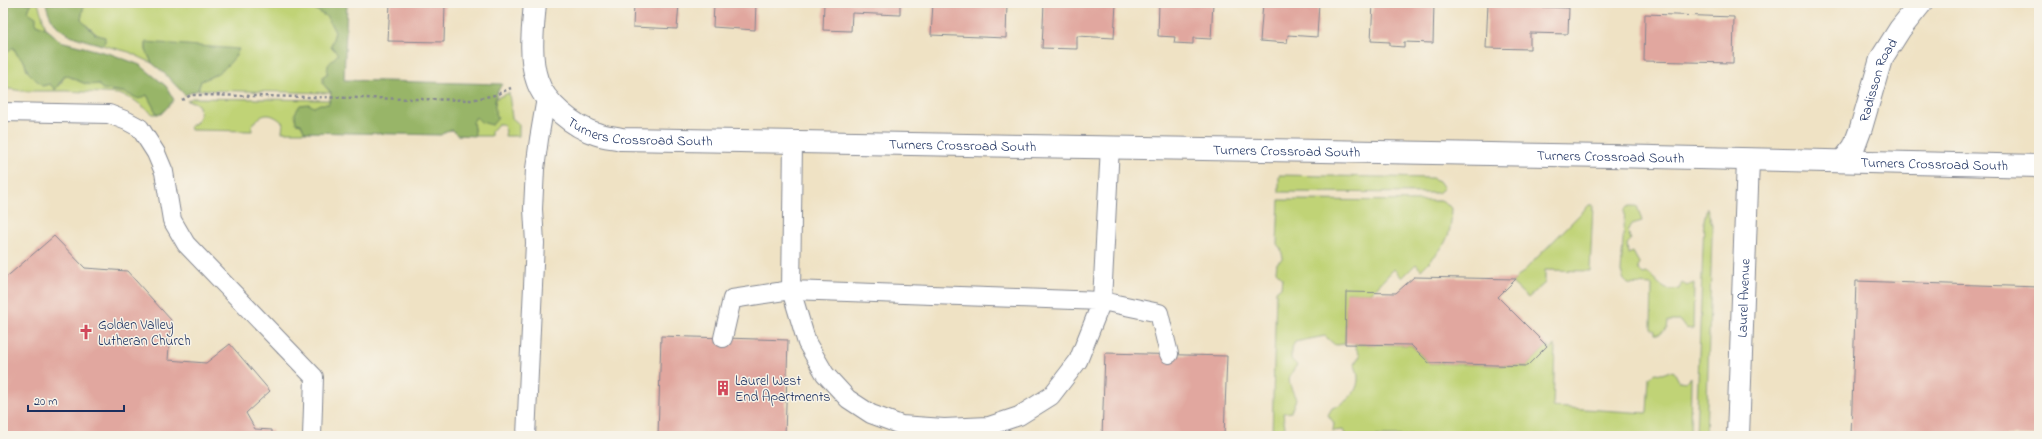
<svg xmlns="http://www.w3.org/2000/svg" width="2042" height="439" font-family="'Indie Flower',sans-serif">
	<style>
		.green { fill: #c0d376; stroke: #6e816a }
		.forest { fill: #98b567; stroke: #5a7262 }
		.building { fill: #e1a79f }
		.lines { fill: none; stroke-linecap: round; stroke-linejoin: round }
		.service-casing { stroke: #858891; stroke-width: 20 }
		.minor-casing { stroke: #858891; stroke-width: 24 }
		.path { stroke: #858891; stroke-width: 2.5; stroke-dasharray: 3 3; stroke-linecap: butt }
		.service { stroke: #fff; stroke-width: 18 }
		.minor { stroke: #fff; stroke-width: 22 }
		.labels { text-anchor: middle; stroke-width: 3; stroke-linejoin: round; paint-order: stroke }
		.street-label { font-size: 14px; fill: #1b2f5e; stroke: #f7f3e8 }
		.poi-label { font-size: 14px; fill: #1b2f5e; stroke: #f7f3e8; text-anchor: start }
	</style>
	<rect width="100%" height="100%" fill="#f7f3e8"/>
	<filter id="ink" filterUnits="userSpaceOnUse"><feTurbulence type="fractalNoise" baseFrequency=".025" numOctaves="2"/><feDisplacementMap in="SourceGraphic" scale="8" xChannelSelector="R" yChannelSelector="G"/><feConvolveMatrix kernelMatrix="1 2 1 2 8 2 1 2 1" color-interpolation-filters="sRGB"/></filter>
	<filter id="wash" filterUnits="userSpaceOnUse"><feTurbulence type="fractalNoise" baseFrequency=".012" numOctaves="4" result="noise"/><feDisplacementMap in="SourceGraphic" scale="16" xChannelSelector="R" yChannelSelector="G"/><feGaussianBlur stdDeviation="0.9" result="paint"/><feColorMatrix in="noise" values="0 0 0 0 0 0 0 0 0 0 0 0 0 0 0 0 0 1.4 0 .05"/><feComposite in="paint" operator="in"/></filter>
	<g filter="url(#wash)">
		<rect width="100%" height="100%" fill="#efe2c4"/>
		<path class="green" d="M31 3H38L46 28 36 24 28 12Z
			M84 3H313V8L327 17 335 32 331 46 338 54C327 67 329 70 323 84L331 93 198 90 201 81 215 75 146 42V50L152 63 129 52 102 45 105 42 81 20Z
			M13 47 18 56 24 61 28 72 42 86 50 84 55 89 61 83 65 75C77 79 85 87 98 84L111 91 123 92 139 98 147 95 157 114H153L134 100 119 94 66 91H22L3 88V54L8 52Z
			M509 93 512 118 519 124V136H505L506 131 503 124H498L491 132V136H475L473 122 476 117 494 110 496 98Z
			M192 98 329 100V104L301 124 305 132H282L283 123C270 111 262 113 252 125V131L191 130 190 126 196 123 200 115 199 106 194 102 187 101Z
			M1279 175 1432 178 1439 181 1444 188 1438 193 1279 192Z
			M1279 200 1441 201 1452 208C1451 241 1444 247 1421 270L1416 264 1402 278 1394 269 1371 293 1347 292 1345 344 1335 345 1325 336 1295 342 1291 350V359L1297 365C1285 380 1289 383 1296 399L1291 412 1283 413 1285 427 1280 436H1272L1276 291 1281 287 1282 277 1276 271 1277 263 1283 258 1281 249 1277 244Z
			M1589 205H1593L1590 271 1545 270V283L1528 298 1512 283Z
			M1630 206H1637L1642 221 1632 224 1628 231 1631 240 1627 244 1628 254 1633 252 1639 263 1638 269 1643 274 1647 273C1659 281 1663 294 1679 289L1682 283 1687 286 1694 283 1693 329 1685 328 1680 321H1668L1667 329 1660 334H1655V331L1651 329 1652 285 1628 284 1624 280 1621 272 1625 209Z
			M1707 208 1712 225V235L1706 436H1696L1704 220Z
			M1354 344 1411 345 1429 363 1527 366 1547 346 1551 349 1555 345 1553 407 1647 413 1649 377 1656 373 1662 374 1673 370 1679 381 1686 382 1691 377 1690 436H1346L1343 430 1333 431 1334 423 1328 415 1332 408C1352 401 1365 384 1354 364L1360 356Z"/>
		<path class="forest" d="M7 3H31L28 12 36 17V24L46 28 60 41 111 54 140 65 166 86 174 100 161 114H157L147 95 139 99 123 92 102 89 98 84C85 87 78 79 65 75L55 90 50 84 42 86 28 72 24 61 18 56 13 47 8 52 3 54 4 20 9 16Z
			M46 3H84L81 20 95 34 105 37V42L102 45C76 37 52 35 46 3Z
			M313 3H347L344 80 502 84C495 94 492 107 498 118L492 125 481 122 476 117 473 122 475 136 457 135 452 130 446 131 441 135 305 132 301 124 296 123 295 113 300 105 309 104 314 107 320 104H329L331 92 323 84V76L327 74 328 65 338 54 331 46 335 32 327 17 313 8Z
			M146 42 239 49C231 66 219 74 201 81L198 90 185 95 163 72 152 63 146 50Z"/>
		<g id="blocks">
			<path class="building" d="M390 3H445L444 42 388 41Z
				M634 3H679L677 29 633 27Z
				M714 3H756L755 30 713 27Z
				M824 3H900V15L852 13 851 31 823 30Z
				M933 3H1007L1006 38 931 35Z
				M1044 3H1116L1114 38 1077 36V49L1042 48Z
				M1159 3H1213L1211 39 1193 38V44L1174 43 1175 37 1158 36Z
				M1263 3H1319L1317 37 1288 35 1287 43 1260 41Z
				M1373 3H1434L1433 43 1404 42V47L1390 46V42L1371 41Z
				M1488 3H1542V7L1569 8 1568 34 1530 33V49L1486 48Z
				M1645 14 1734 17 1733 63 1644 61Z
				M54 236 85 268 127 271 171 320 168 360 206 363 230 344 270 391 246 413 255 429 272 430V436H3V280Z
				M1414 277 1516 279 1498 297 1547 346 1527 366 1429 363 1411 345 1345 344 1346 292 1396 293Z
				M1856 281 2039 287V436H1851Z
				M661 336 788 340 785 436H658Z
				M1105 353 1227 356 1224 436H1102Z"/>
		</g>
	</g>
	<g filter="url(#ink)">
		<use href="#blocks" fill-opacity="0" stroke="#858891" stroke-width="1"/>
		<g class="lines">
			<defs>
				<path id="service" d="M3 112 109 114 127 121 140 128 156 153 164 172 172 220 186 244 314 377 312 436
					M793 142 791 290 807 343 825 374 848 399 871 414 901 425 944 428 989 426 1019 416 1051 396 1078 361 1102 301 1110 146
					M723 338 732 299 791 290 1102 301 1159 313 1169 354
					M526 436 535 243 533 209 535 169 539 139 546 98"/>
				<g id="minor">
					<path id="s1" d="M535 3C533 27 529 57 537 80 544 103 574 127 597 134 605 137 613 137 621 139L1610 156 2039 166"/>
					<path id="s2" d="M1843 161 1854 147 1861 128 1881 59 1900 29 1921 3"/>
					<path id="s3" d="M1738 436 1748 160"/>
				</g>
			</defs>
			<use href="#service" class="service-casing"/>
			<use href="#minor" class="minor-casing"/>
			<path class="path" d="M182 100 191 95H200L471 100 495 95 511 88"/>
			<use href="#service" class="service"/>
			<use href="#minor" class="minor"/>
		</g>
	</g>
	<defs>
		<symbol id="church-bare" viewBox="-9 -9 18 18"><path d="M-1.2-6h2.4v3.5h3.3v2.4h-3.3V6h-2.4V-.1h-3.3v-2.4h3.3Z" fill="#d1495b" stroke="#f7f3e8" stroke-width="2.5" paint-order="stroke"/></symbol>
		<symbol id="building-bare" viewBox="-9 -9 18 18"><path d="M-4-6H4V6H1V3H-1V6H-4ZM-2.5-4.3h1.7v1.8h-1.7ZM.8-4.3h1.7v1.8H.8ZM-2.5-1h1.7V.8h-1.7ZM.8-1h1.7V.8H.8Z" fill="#d1495b" stroke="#f7f3e8" stroke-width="2.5" paint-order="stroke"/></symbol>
	</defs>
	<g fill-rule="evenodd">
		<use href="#church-bare" x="75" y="321" width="22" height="22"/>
		<use href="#building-bare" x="712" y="377" width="22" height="22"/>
	</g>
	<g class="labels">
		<g class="street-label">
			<text dy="5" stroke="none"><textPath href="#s2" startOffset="89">Radisson Road</textPath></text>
			<text dy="5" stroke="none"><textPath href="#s1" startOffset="203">Turners Crossroad South</textPath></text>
			<text dy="5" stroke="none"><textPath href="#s1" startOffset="527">Turners Crossroad South</textPath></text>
			<text dy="5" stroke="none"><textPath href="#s1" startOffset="851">Turners Crossroad South</textPath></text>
			<text dy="5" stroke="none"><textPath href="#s1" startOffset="1175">Turners Crossroad South</textPath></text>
			<text dy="5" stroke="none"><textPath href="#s1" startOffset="1499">Turners Crossroad South</textPath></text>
			<text dy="5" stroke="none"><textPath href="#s3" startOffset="138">Laurel Avenue</textPath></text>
		</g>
		<g class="poi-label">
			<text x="98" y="329">Golden Valley<tspan x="98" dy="16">Lutheran Church</tspan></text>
			<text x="735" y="385">Laurel West<tspan x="735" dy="16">End Apartments</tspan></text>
		</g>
	</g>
	<rect width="2042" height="439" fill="none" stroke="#f7f3e8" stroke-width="16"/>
	<path d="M28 405v6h96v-6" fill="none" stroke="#1b2f5e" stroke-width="2"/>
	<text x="34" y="405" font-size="12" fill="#1b2f5e" stroke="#f7f3e8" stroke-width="3" paint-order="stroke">20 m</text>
</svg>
